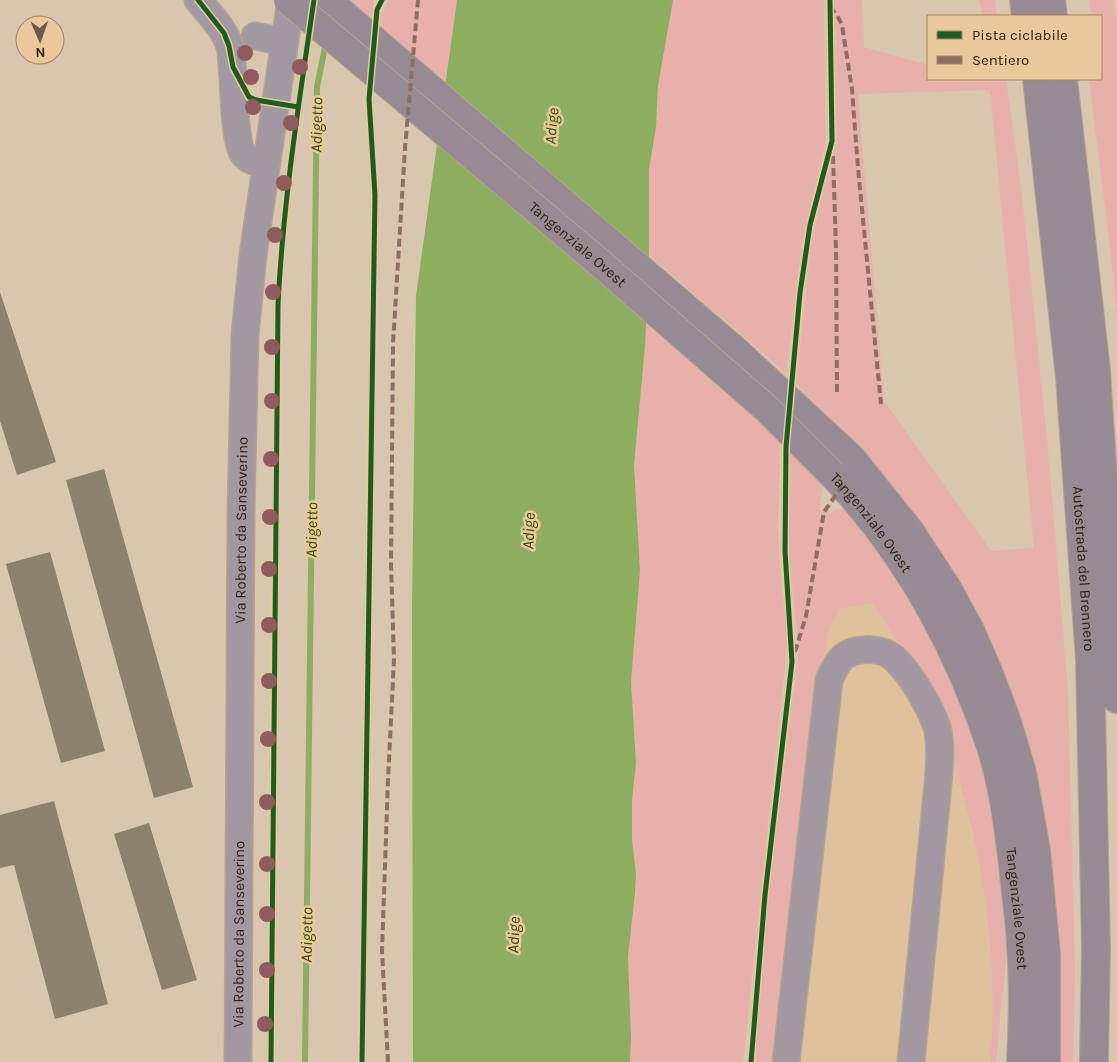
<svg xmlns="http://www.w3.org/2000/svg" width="1117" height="1062" font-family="Karla,sans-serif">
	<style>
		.built { fill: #dfc19b }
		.green { fill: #e8b0aa; fill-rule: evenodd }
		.water { fill: #8cae5e }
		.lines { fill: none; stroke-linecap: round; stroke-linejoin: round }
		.stream { stroke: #8cae5e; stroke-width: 6 }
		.building { fill: #8c816d }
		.minor-casing { stroke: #b3a492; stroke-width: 29 }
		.highway-casing { stroke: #b3a492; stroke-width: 30 }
		.minor { stroke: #a298a1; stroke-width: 26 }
		.highway { stroke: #988a92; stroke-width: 28 }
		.highway-bridge-casing { stroke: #b3a492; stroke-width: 30; stroke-linecap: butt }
		.highway-bridge { stroke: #988a92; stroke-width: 28 }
		.quiet { stroke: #8d6e63; stroke-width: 4; stroke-dasharray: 8 4; stroke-linecap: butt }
		.cycleway-casing { stroke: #eac89c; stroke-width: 8 }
		.cycleway { stroke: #1b5e20; stroke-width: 5 }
		.tree { fill: #8f5c5d }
		.labels { text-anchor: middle; stroke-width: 5; stroke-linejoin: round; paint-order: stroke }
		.street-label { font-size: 15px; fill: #2f2211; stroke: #eac89c }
		.water-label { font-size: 16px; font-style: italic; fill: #2d5004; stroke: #eac89c }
	</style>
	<rect width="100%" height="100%" fill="#d8c6ae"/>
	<path class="built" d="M873 604 920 680 951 752 965 801 983 881 989 938 993 1016 990 1062H775L801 799 828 631 839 609Z"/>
	<path class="green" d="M347 0H374L371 21Z
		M388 0H457L445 84 381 30 382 14Z
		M673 0H824L826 140 802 242 786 373 649 255V169L656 127 658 86Z
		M834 0H862L864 47 928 65V79H1006L1021 187 1030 271 1049 460 1068 691 1075 972 1073 1062H1058L977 617 909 506 889 482 796 384 811 248 823 190 837 141ZM990 90 1034 548 991 551 884 401 858 94Z
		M979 0H995L997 16H982Z
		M1089 0H1113L1117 22V317L1110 248 1089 79H1101V16H1091Z
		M645 323 780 440 778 525 781 583 788 636 743 1062H630L631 1038 628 957 635 893 636 874 632 839V801L636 763 631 682 640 571 634 465 645 346Z
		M790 450 823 484 819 509 829 514 834 510 846 509 889 563 941 651 972 729 999 842 1009 926 996 1062H990C1001 935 975 797 921 681 909 656 888 628 873 604L839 609 828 631 801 799 775 1062H753L768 889 799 650 789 551Z"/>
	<path class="water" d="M457 0H673L658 86 656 127 649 169V255L645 346 634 465 640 571 631 682 636 763 632 801V839L636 874 635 893 628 957 631 1038 630 1062H413L412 609 416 296Z"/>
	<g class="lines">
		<path class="stream" d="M305 1062 317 87 326 42"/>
	</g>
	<path class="building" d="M0 292 56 462 17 475 0 421Z
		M104 469 193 787 154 798 66 480Z
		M50 552 105 751 61 763 6 564Z
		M54 801 108 1004 55 1019 14 865 0 868V815Z
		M149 823 197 980 162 990 114 834Z"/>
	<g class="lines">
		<defs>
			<g id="minor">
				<path d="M198 0C209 14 225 29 230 47 235 70 232 144 245 156 251 162 258 162 266 164"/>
				<path d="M255 36 284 42"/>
				<path id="s1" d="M238 1062 241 511 245 335 253 255 291 0"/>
				<path d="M786 1062 829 680C833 672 836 663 843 657 858 646 884 647 897 661 912 676 930 707 937 727 941 742 940 758 939 773L911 1062"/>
			</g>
			<g id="highway">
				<path d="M327 0 737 352 852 459 909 530 947 588 970 630 990 676 1007 722 1022 772 1036 850 1046 953V1062"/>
				<path d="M1024 0 1026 16"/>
				<path d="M1051 0 1053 16"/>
				<path id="s2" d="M1037 79 1070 377 1090 660 1096 948 1094 1062"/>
				<path d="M1063 79 1096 370 1117 699"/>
				<path id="s3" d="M833 475C906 552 958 647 991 747 1004 788 1009 831 1014 874 1016 897 1020 921 1021 945 1024 984 1023 1023 1021 1062"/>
			</g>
		</defs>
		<use href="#minor" class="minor-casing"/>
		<use href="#highway" class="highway-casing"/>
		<use href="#minor" class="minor"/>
		<use href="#highway" class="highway"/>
		<defs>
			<g id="highway-bridge">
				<path id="s4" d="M288 0 601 264 768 410 833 475"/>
			</g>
		</defs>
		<use href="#highway-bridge" class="highway-bridge-casing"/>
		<use href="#highway-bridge" class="highway-bridge"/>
		<path class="quiet" d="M830 7 837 15 842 25 852 89 858 168 881 404
			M833 156 836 248 837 394
			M795 652 806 616 824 512 843 485
			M388 1062 382 951 388 780 394 660 391 564 393 344 405 148 418 0"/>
		<defs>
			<path id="cycleway" d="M198 0 224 33 229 46 233 67 249 97 256 100 298 107
				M271 1062 278 305C283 202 299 102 314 0
				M362 1062 375 195 369 99 377 10 382 0
				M751 1062 765 895 792 662 785 551 786 447 800 293 810 225 832 141 830 0"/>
		</defs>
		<use href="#cycleway" class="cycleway-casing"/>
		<use href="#cycleway" class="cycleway"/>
	</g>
	<g class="tree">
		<circle cx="245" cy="53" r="8"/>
		<circle cx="300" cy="67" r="8"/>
		<circle cx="251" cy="77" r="8"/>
		<circle cx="253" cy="107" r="8"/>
		<circle cx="291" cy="123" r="8"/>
		<circle cx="284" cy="183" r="8"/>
		<circle cx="275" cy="235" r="8"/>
		<circle cx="273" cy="292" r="8"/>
		<circle cx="272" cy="347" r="8"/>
		<circle cx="272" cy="401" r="8"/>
		<circle cx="271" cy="459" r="8"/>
		<circle cx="270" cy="517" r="8"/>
		<circle cx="269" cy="569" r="8"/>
		<circle cx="269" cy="625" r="8"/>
		<circle cx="269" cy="681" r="8"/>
		<circle cx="268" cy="739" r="8"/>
		<circle cx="267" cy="802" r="8"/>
		<circle cx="267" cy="864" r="8"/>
		<circle cx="267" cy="914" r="8"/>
		<circle cx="267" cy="970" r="8"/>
		<circle cx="265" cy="1024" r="8"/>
	</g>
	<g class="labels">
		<g class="street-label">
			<text dy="5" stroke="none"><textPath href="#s4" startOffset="379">Tangenziale Ovest</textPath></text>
			<text dy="5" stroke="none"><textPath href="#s3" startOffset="61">Tangenziale Ovest</textPath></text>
			<text dy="5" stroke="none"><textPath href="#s1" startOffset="532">Via Roberto da Sanseverino</textPath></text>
			<text dy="5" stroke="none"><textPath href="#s2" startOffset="492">Autostrada del Brennero</textPath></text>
			<text dy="5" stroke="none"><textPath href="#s3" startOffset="481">Tangenziale Ovest</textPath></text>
			<text dy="5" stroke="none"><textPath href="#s1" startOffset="128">Via Roberto da Sanseverino</textPath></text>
		</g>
		<g class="water-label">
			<text transform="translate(316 125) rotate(-89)" y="6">Adigetto</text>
			<text transform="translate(551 126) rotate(-85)" y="6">Adige</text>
			<text transform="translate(311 530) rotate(-89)" y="6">Adigetto</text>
			<text transform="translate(528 531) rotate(-88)" y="6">Adige</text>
			<text transform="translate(306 935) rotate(-89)" y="6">Adigetto</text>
			<text transform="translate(513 935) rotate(-88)" y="6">Adige</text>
		</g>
	</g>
	<rect x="927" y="15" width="175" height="65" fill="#eac89c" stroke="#9f8664"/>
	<rect x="937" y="31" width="25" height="8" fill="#1b5e20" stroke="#9f8664"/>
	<text x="972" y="40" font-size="15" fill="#2f2211">Pista ciclabile</text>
	<rect x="937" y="56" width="25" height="8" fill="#8d6e63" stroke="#9f8664"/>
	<text x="972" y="65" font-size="15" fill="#2f2211">Sentiero</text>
	<g transform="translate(40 40) rotate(178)"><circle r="24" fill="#eac89c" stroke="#9f8664"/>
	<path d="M0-4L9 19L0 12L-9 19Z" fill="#6a5b48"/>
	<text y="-8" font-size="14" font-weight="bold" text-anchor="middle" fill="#2f2211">N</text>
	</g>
</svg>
